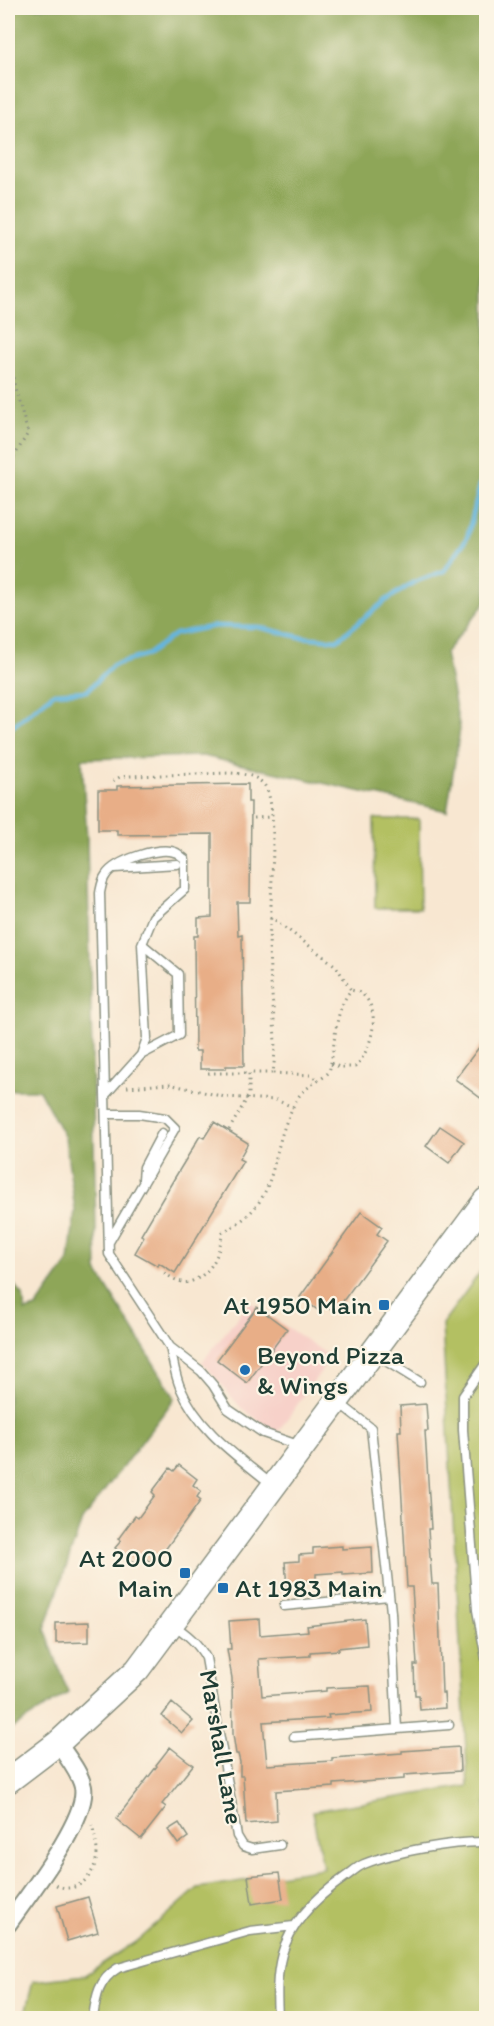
<svg xmlns="http://www.w3.org/2000/svg" width="494" height="2026" font-family="Itim,sans-serif">
	<style>
		.built { fill: #f7d1c9 }
		.green { fill: #b3c062; stroke: #697e4b; stroke-width: 1.5 }
		.forest { fill: #8ea658; stroke: #567246; stroke-width: 1.5 }
		.lines { fill: none; stroke-linecap: round; stroke-linejoin: round }
		.stream { stroke: #64b6e0; stroke-width: 4.5 }
		.building { fill: #e8ae87 }
		.service-casing { stroke: #8c9282; stroke-width: 11 }
		.minor-casing { stroke: #8c9282; stroke-width: 20 }
		.secondary-casing { stroke: #8c9282; stroke-width: 27 }
		.path { stroke: #8c9282; stroke-width: 3; stroke-dasharray: 1.5 4.5; stroke-linecap: butt }
		.service { stroke: #fff; stroke-width: 8 }
		.minor { stroke: #fff; stroke-width: 16 }
		.secondary { stroke: #fff; stroke-width: 24 }
		.poi-dot { fill: #1f6fb2; stroke: #fcf5e5; stroke-width: 2 }
		.labels { text-anchor: middle; stroke-width: 4.5; stroke-linejoin: round; paint-order: stroke }
		.poi-label { font-size: 26px; fill: #1f3d34; stroke: #fcf5e5; text-anchor: end }
		.street-label { font-size: 26px; fill: #1f3d34; stroke: #fcf5e5 }
	</style>
	<rect width="100%" height="100%" fill="#fcf5e5"/>
	<filter id="ink" filterUnits="userSpaceOnUse"><feTurbulence type="fractalNoise" baseFrequency=".0167" numOctaves="2"/><feDisplacementMap in="SourceGraphic" scale="12" xChannelSelector="R" yChannelSelector="G"/><feConvolveMatrix kernelMatrix="1 2 1 2 8 2 1 2 1" color-interpolation-filters="sRGB"/></filter>
	<filter id="wash" filterUnits="userSpaceOnUse"><feTurbulence type="fractalNoise" baseFrequency=".008" numOctaves="4" result="noise"/><feDisplacementMap in="SourceGraphic" scale="24" xChannelSelector="R" yChannelSelector="G"/><feGaussianBlur stdDeviation="1.35" result="paint"/><feColorMatrix in="noise" values="0 0 0 0 0 0 0 0 0 0 0 0 0 0 0 0 0 1.4 0 .05"/><feComposite in="paint" operator="in"/></filter>
	<g filter="url(#wash)">
		<rect width="100%" height="100%" fill="#f8e7d1"/>
		<path class="built" d="M250 1302 331 1357 277 1433 241 1408 202 1362Z"/>
		<path class="green" d="M374 819H419L420 908H375Z
			M486 1264V2018H24L33 1981 85 1975 140 1939 198 1888 323 1868 312 1811 468 1786 442 1324Z"/>
		<path class="forest" d="M8 8H486V602L445 653 460 729 447 811 203 756 82 759 87 839 97 1271 175 1398 82 1520 45 1629 68 1693 8 1731V1278L23 1295 25 1311 36 1308 69 1261 75 1210 65 1138 39 1090H8Z"/>
		<g class="lines">
			<path class="stream" d="M8 730 54 693 87 691 113 665 147 655 175 634 215 626 258 627 300 637 337 640 385 601 414 582 444 571 467 538 486 462"/>
		</g>
		<g id="blocks">
			<path class="building" d="M248 784V802H251L250 902H237L238 936 242 935 244 1066H226V1069H200V1051H195L194 936H198V918L212 917V834L117 835V830H98V790H117V786Z
				M486 1038V1102L455 1079Z
				M214 1122 248 1143 239 1159 243 1161 175 1273 159 1263 158 1266 135 1253 144 1237 141 1235 174 1179 200 1136 204 1138Z
				M440 1126 464 1142 449 1163 426 1146Z
				M361 1212 382 1227 377 1234 387 1241 335 1312 324 1304 319 1311 300 1297Z
				M257 1307 287 1329 247 1383 217 1360Z
				M426 1404 428 1431H425L431 1529H428L432 1584H438L442 1693H444L445 1708 420 1710 419 1695H415L414 1665H417L412 1587H407L398 1431H401L400 1406Z
				M179 1465 197 1479 193 1485 201 1491 197 1497 201 1500 157 1561 153 1558 150 1562 141 1555 135 1563 115 1548 121 1541 118 1539 135 1516 138 1518 155 1495 152 1492 170 1468 174 1471Z
				M342 1546V1549L372 1547 373 1573 343 1575V1572L316 1574V1580L302 1581V1586L287 1587 285 1562 299 1561V1555L313 1554V1548Z
				M259 1619 260 1635 308 1631 307 1626 365 1619 367 1645 338 1648 339 1650 310 1652V1656L259 1659 262 1696 326 1691V1688L370 1686 372 1712 328 1715 329 1718 263 1722 267 1765 332 1761V1758L402 1753V1751L459 1747 460 1771 404 1775V1779L334 1784V1787L276 1791 277 1821 246 1824 243 1776H240V1762L238 1754H236L233 1734 232 1678 227 1649H231L229 1621Z
				M89 1622V1642L56 1643V1623Z
				M172 1703 193 1721 182 1733 162 1716Z
				M170 1747 193 1765 162 1804 166 1807 141 1839 116 1819 157 1766 156 1765Z
				M179 1823 188 1837 178 1844 168 1830Z
				M279 1873 283 1899 252 1904 248 1876Z
				M88 1897 98 1932 67 1941 57 1906Z"/>
		</g>
	</g>
	<g filter="url(#ink)">
		<use href="#blocks" fill-opacity="0" stroke="#8c9282" stroke-width="1.5"/>
		<g class="lines">
			<defs>
				<path id="service" d="M115 868 177 864
					M141 1055 179 1035 178 974 142 944
					M106 1094 141 1055 147 1038 142 944 153 917 185 889V859C182 857 180 855 177 853 161 845 116 860 106 875 102 880 101 888 100 893L109 1254 170 1347 201 1371 213 1385 228 1409 263 1433 301 1446
					M106 1114H139L165 1118 175 1128 109 1242
					M143 1179 144 1167 162 1133
					M170 1347C173 1360 175 1375 180 1387 198 1430 237 1456 271 1484
					M373 1353 420 1382
					M486 1363 463 1396V1430L477 1610 486 1659
					M338 1402 371 1428 391 1612 397 1729
					M284 1606 389 1596
					M172 1624C187 1634 198 1643 206 1658L237 1836 243 1846 252 1849 280 1845
					M294 1737 449 1725
					M93 2018C96 1997 98 1980 118 1968L250 1931 294 1926
					M278 2018C277 1997 276 1976 282 1954 291 1921 318 1896 345 1877 351 1873 357 1867 364 1864 393 1852 455 1841 486 1842"/>
				<path id="minor" d="M8 1924C26 1898 89 1819 83 1787 80 1772 66 1756 58 1743"/>
				<path id="secondary" d="M8 1781 58 1743 137 1670 486 1200"/>
			</defs>
			<use href="#service" class="service-casing"/>
			<use href="#minor" class="minor-casing"/>
			<use href="#secondary" class="secondary-casing"/>
			<path class="path" d="M8 348 15 388 28 433 8 467
				M113 781 120 777 130 776 231 773C244 774 257 775 265 786 279 808 270 888 271 917L336 966 351 990C333 1012 336 1045 329 1072 321 1081 308 1085 300 1095 294 1102 291 1112 287 1120 268 1169 278 1203 223 1232 219 1251 216 1265 200 1277 195 1280 188 1284 182 1282 175 1281 168 1275 161 1271
				M254 818 271 817
				M331 1064 340 1067H355C371 1051 382 1013 364 996 360 992 355 991 351 990
				M208 1073H249
				M273 1073 311 1075 317 1080
				M127 1087 169 1084 225 1097 276 1100 293 1107
				M229 1130 249 1095V1073H273C280 1021 264 969 271 917
				M56 1885C78 1896 96 1874 97 1853 97 1844 94 1833 92 1825"/>
			<use href="#service" class="service"/>
			<use href="#minor" class="minor"/>
			<use href="#secondary" class="secondary"/>
		</g>
	</g>
	<g class="poi-dot">
		<rect x="378" y="1299" width="12" height="12" rx="3"/>
		<circle cx="245" cy="1370" r="6"/>
		<rect x="179" y="1567" width="12" height="12" rx="3"/>
		<rect x="217" y="1582" width="12" height="12" rx="3"/>
	</g>
	<g class="labels">
		<g class="poi-label">
			<text x="372" y="1314">At 1950 Main</text>
			<text x="257" y="1364" text-anchor="start">Beyond Pizza<tspan x="257" dy="30">&amp; Wings</tspan></text>
			<text x="173" y="1567">At 2000<tspan x="173" dy="30">Main</tspan></text>
			<text x="235" y="1597" text-anchor="start">At 1983 Main</text>
		</g>
		<g class="street-label">
			<text transform="translate(222 1747) rotate(80)" y="9">Marshall Lane</text>
		</g>
	</g>
	<rect width="494" height="2026" fill="none" stroke="#fcf5e5" stroke-width="30"/>
</svg>
